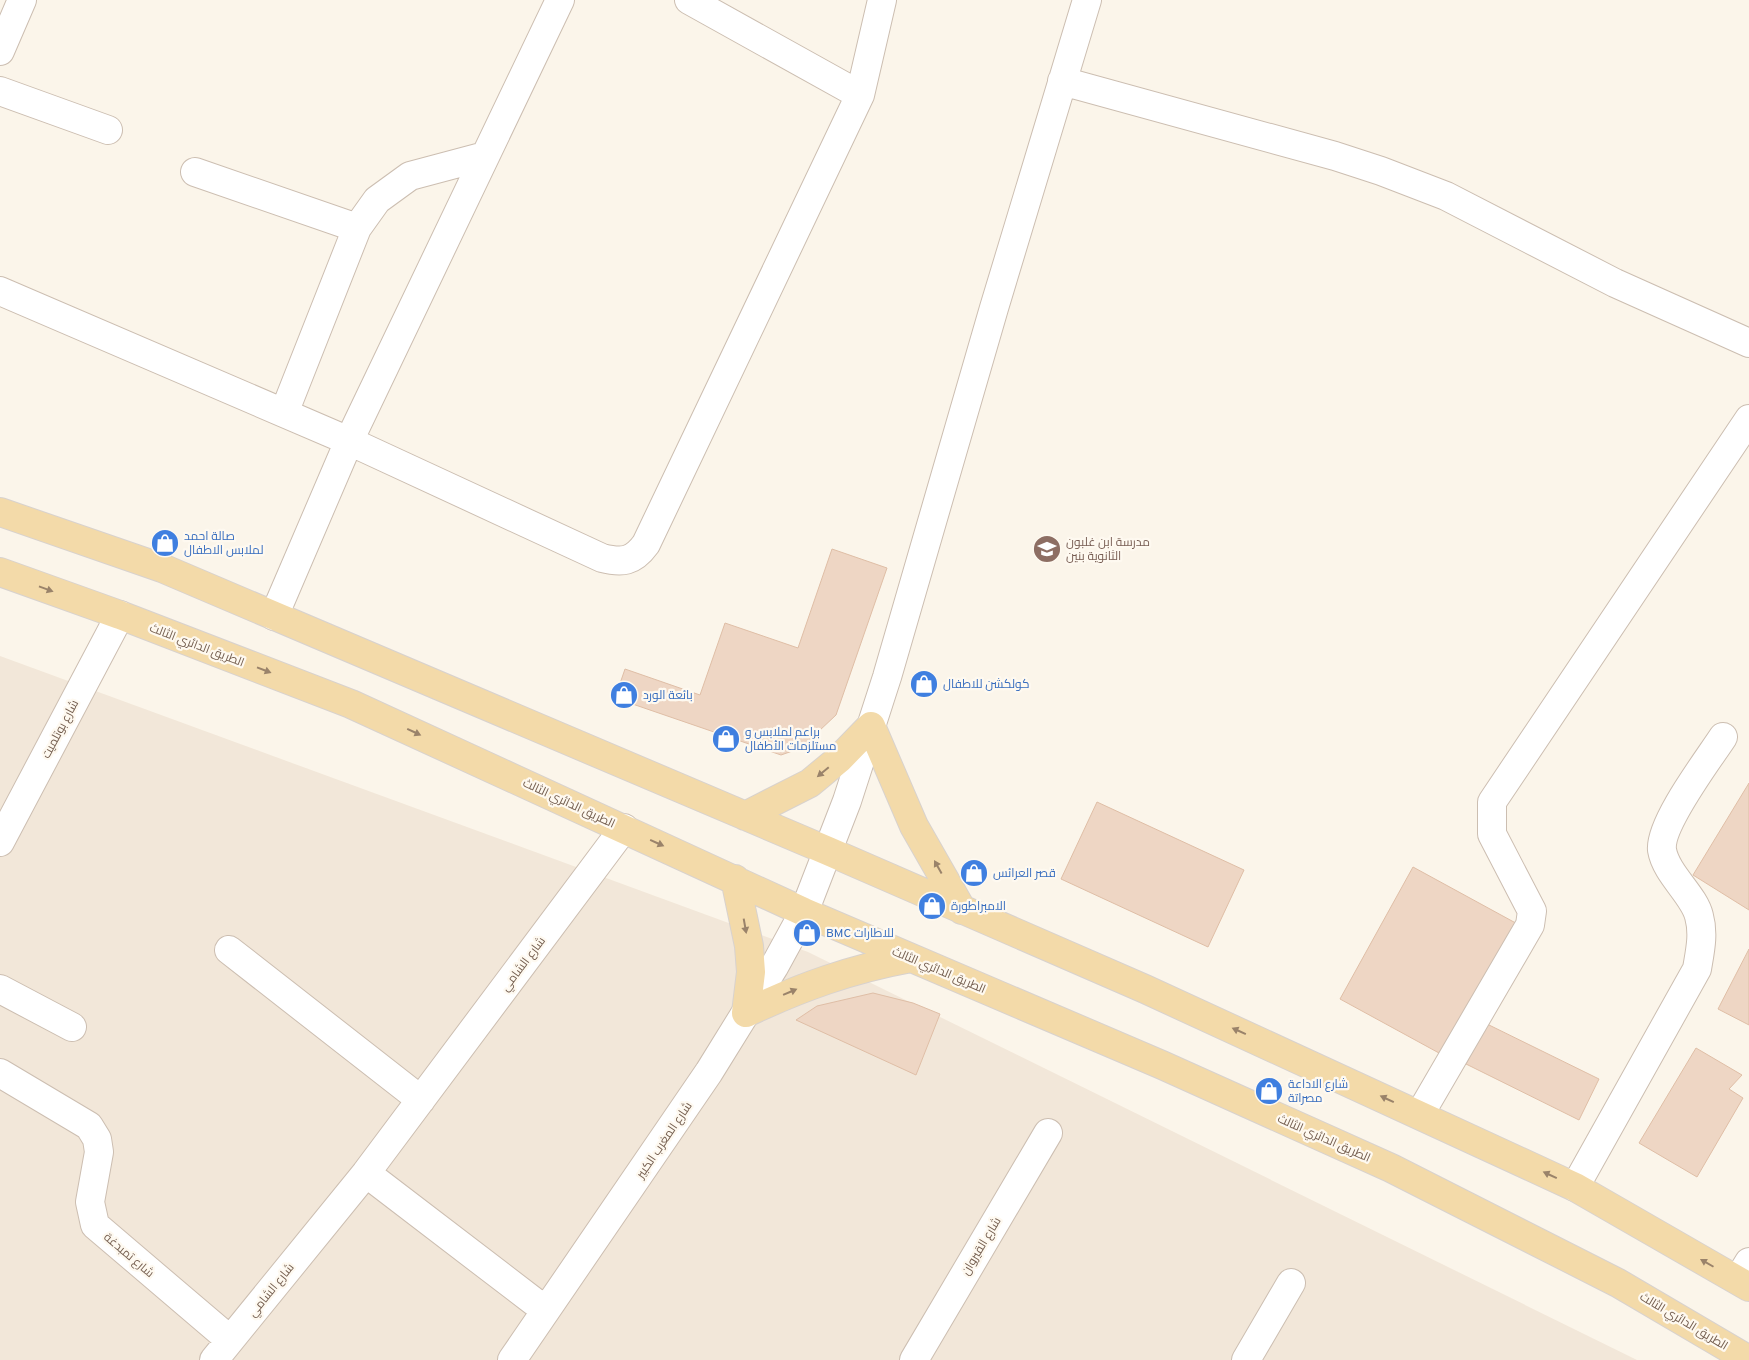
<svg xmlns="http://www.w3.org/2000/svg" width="1749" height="1360" font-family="Overpass,Cairo,sans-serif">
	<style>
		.residential { fill: #f2e7d9 }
		.building { fill: #eed6c4; stroke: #dfbea6 }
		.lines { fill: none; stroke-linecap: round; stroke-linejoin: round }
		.minor-casing { stroke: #ccbeb1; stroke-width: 30 }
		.major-casing { stroke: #d8d2ce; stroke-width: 30 }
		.minor { stroke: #fff; stroke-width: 28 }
		.major { stroke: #f3daa9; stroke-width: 28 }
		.oneway { fill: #9a836a }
		.labels { text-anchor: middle; stroke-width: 4.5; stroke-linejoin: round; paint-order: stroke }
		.shop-label { font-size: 12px; fill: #366cbe; stroke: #fef9f0; text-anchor: start }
		.education-label { font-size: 12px; fill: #785e54; stroke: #fef9f0; text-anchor: start }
		.street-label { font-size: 12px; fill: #745e4f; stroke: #fef9f0 }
	</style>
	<rect width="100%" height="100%" fill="#fbf5ea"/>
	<path class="residential" d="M0 656 808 952 1637 1360H0Z"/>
	<path class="building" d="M832 549 887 568 836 715 801 748 781 755 615 698 625 669 700 695 725 623 798 648Z
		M1749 783V910L1693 875Z
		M1097 802 1244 870 1208 947 1061 879Z
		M1413 867 1523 927 1450 1059 1340 999Z
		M1749 949V1025L1718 1009Z
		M873 993 913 1003 940 1014 916 1075 796 1020 817 1006Z
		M1487 1024 1599 1079 1579 1120 1466 1064Z
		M1696 1048 1742 1075 1729 1089 1743 1098 1697 1177 1639 1143Z"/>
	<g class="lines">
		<defs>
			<path id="minor" d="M689 0 860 95
				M0 51 22 0
				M1062 81 1335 156 1381 171 1446 196 1615 283 1749 343
				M0 91 108 130
				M195 172 357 228
				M0 291 349 441 602 558C622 563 633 562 646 544L860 95 882 0
				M284 413 357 228 377 200 410 176 485 156
				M274 616 349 441 560 0
				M0 842 120 615
				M229 950 421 1100
				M0 989 72 1027
				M0 1073 89 1126 97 1139 99 1152 90 1202 95 1225 230 1340
				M1420 1114 1530 925 1532 911 1492 834V802L1749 419
				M366 1173 545 1310
				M1575 1187 1697 969C1700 951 1704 934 1699 916 1694 895 1666 874 1662 850 1659 824 1708 760 1723 737
				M1738 1280 1749 1262
				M214 1360 366 1173 624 828
				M512 1360 709 1072 774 967 804 912 847 801 887 677 994 308 1087 0
				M914 1360 1048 1133
				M1246 1360 1291 1283"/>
			<path id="major" d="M0 512 162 568 828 851 1145 989 1575 1187 1749 1287
				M0 572 120 615 351 704 804 912 1162 1065 1391 1168 1618 1283 1749 1360
				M745 816 810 783 839 759 871 726 914 826 962 910
				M735 879 749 946 751 972 746 1013
				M746 1013C801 987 851 969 911 958"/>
		</defs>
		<use href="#minor" class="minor-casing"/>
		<use href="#major" class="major-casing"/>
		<use href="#minor" class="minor"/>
		<use href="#major" class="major"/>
	</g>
	<defs><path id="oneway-solid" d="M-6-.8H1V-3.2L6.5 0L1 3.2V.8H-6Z" transform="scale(1.25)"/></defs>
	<g class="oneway">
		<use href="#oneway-solid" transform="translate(46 589) rotate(20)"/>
		<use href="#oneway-solid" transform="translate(264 670) rotate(21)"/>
		<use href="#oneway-solid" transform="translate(414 732) rotate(25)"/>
		<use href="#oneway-solid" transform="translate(823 772) rotate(140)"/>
		<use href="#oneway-solid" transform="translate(657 843) rotate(24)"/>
		<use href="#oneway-solid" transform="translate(938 867) rotate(-119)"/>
		<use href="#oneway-solid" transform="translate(745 926) rotate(80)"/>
		<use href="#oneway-solid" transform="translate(790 992) rotate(-23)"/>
		<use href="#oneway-solid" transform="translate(1239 1031) rotate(-156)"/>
		<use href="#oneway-solid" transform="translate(1387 1099) rotate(-155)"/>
		<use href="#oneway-solid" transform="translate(1550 1175) rotate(-155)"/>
		<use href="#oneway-solid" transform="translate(1707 1263) rotate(-150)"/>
	</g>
	<defs>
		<symbol id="shop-disc" viewBox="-11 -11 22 22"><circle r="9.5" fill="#3f7fe0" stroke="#fef9f0"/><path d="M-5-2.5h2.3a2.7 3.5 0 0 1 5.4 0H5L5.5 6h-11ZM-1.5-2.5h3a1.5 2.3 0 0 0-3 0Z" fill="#fff"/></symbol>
		<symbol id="school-disc" viewBox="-11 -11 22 22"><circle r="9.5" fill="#8d6e63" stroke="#fef9f0"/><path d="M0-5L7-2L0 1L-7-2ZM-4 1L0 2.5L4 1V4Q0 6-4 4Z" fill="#fff"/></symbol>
	</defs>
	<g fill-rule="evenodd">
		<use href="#shop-disc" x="149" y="527" width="32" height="32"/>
		<use href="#school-disc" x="1031" y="533" width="32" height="32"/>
		<use href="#shop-disc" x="908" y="668" width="32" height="32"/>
		<use href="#shop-disc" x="608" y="679" width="32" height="32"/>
		<use href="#shop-disc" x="710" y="723" width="32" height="32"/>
		<use href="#shop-disc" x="958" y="857" width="32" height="32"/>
		<use href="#shop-disc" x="916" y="890" width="32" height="32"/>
		<use href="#shop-disc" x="791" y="917" width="32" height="32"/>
		<use href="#shop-disc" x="1253" y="1075" width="32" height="32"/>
	</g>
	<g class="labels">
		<g class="shop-label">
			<text x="184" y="540">صالة احمد<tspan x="184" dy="14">لملابس الاطفال</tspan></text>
			<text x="943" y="688">كولكشن للاطفال</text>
			<text x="643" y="699">بائعة الورد</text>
			<text x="745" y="736">براعم لملابس و<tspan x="745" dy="14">مستلزمات الأطفال</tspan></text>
			<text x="993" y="877">قصر العرائس</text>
			<text x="951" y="910">الامبراطورة</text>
			<text x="826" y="937">BMC للاطارات</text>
			<text x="1288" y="1088">شارع الاداعة<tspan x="1288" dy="14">مصراتة</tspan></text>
		</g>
		<g class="education-label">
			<text x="1066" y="546">مدرسة ابن غلبون<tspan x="1066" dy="14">الثانوية بنين</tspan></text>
		</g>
		<g class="street-label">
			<text transform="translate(197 645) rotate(21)" y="4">الطريق الدائري الثالث</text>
			<text transform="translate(60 729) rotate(-62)" y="4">شارع بوتلميت</text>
			<text transform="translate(569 803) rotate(25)" y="4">الطريق الدائري الثالث</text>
			<text transform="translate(523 964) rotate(-53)" y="4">شارع الشامي</text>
			<text transform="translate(939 970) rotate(23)" y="4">الطريق الدائري الثالث</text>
			<text transform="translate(1324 1138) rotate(24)" y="4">الطريق الدائري الثالث</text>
			<text transform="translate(664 1140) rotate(-56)" y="4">شارع المغرب الكبير</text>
			<text transform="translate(981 1246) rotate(-59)" y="4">شارع القيروان</text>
			<text transform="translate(129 1255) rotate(40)" y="4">شارع تمبدغة</text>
			<text transform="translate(271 1290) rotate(-51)" y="4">شارع الشامي</text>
			<text transform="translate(1684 1321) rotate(31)" y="4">الطريق الدائري الثالث</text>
		</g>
	</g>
</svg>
